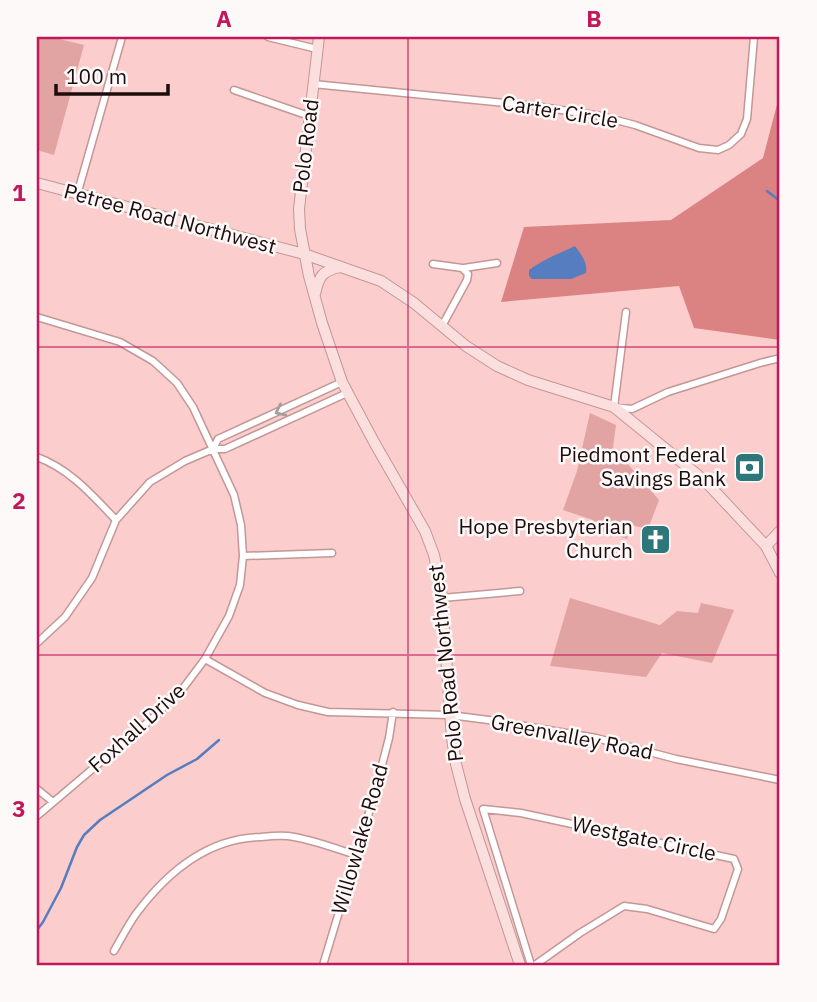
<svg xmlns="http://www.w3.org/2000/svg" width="817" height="1002" font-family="'IBM Plex Sans',sans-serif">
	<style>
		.green { fill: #e2a4a3 }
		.forest { fill: #db8283 }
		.water { fill: #557dbf }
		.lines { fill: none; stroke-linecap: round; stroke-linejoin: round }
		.stream { stroke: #557dbf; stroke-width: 2.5 }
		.street-casing { stroke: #c39796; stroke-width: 9 }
		.secondary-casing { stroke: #c39796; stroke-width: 12 }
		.street { stroke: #fff; stroke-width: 6 }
		.secondary { stroke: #fbdfdf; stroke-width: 10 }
		.oneway { stroke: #a49e9e }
		.grid { fill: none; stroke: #c2185b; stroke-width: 2; stroke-opacity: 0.55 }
		.labels { text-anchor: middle; stroke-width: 5; stroke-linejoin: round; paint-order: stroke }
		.street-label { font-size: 21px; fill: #1c0d0d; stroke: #fef9f9 }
		.poi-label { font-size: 21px; fill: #1c0d0d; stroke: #fef9f9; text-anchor: end }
		.neatline { fill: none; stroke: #c2185b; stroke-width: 2.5 }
		.grid-label { font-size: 23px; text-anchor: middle; font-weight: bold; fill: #c2185b }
	</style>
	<rect width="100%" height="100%" fill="#fbcdcc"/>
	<path class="green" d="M37 37H51L84 45 54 155 37 150Z
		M590 413 616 425 613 447 659 500 648 529 631 525 627 539 592 527 593 520 563 510 577 471Z
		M570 598 660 625 677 611 698 613 701 603 734 610 712 663 662 653 646 677 550 666Z"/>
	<path class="forest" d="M780 93V340L694 328 679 286 501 302 524 227 671 220 763 158Z"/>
	<path class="water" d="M575 246C581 254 588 263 586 273L571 279H532L529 276V270C542 260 560 253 575 246Z"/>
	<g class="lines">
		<path class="stream" d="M767 191 780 201
			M37 930 43 922 61 888 77 847 84 835 100 820 167 775 197 759 219 740"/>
		<defs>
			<path id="street" d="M268 37 317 49
				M313 84 535 106 601 116 635 125 699 148 718 150 729 145 741 134 747 119 754 37
				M234 90 309 116
				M77 195 122 37
				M433 264 462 268 468 274 467 280 442 326
				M464 268 497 263
				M626 312 614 407 632 409 668 392 760 363 780 358
				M37 317 120 342 153 361 177 383 193 407 234 495 241 525 243 556 240 585 229 616 205 659 184 687 155 716 37 816
				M213 449 218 439 342 382
				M37 457C70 469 93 496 116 520
				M243 556 332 553
				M442 598 520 591
				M37 643 65 617 92 578 116 520 150 482 185 461 213 449H225L347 393
				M205 659 265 693 298 705 328 712 450 715 496 721 596 738 676 759 780 780
				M37 789 53 802
				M114 951C121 939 128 925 136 914 167 872 208 838 261 837 270 836 280 835 288 836 311 839 334 848 356 855
				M323 965 374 796 389 738 393 712
				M531 965 483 809 521 813 734 859 738 869 721 919 714 929 647 909 624 906 580 933 535 965"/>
			<path id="secondary" d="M319 37 299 209 300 229 309 276 322 323 342 382 374 442 425 531 434 555 441 587 452 738 456 764 465 799 520 965
				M37 183 304 254 381 281 414 303 466 346 497 366 528 380 614 407 705 481 766 546 780 573
				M315 294C319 276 322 271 340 267
				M766 546 780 531"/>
		</defs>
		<use href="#street" class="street-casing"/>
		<use href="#secondary" class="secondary-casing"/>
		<use href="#street" class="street"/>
		<use href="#secondary" class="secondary"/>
	</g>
	<defs><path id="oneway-chevron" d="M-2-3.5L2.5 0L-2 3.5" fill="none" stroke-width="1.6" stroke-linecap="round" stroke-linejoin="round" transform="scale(1.75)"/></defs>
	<use class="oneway" href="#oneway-chevron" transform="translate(280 411) rotate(155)"/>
	<path class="grid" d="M408 37V965M37 347H780M37 655H780"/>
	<defs>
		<symbol id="bank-square" viewBox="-11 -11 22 22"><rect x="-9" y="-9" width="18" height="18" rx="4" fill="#2d767a" stroke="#fef9f9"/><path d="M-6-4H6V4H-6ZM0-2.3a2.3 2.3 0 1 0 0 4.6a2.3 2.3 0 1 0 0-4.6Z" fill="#fff"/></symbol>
		<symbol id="church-square" viewBox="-11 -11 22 22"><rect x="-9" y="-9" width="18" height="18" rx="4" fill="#2d767a" stroke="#fef9f9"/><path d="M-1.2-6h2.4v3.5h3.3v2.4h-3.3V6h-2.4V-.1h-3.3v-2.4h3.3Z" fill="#fff"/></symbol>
	</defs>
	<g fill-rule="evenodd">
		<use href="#bank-square" x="732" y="450" width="35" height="35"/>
		<use href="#church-square" x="638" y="522" width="35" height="35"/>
	</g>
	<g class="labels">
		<g class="street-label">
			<text transform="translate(560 112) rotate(9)" y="7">Carter Circle</text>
			<text transform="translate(306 146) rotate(-83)" y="7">Polo Road</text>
			<text transform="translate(170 219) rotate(15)" y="7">Petree Road Northwest</text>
			<text transform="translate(446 663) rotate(-96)" y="7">Polo Road Northwest</text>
			<text transform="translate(137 728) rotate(-42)" y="7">Foxhall Drive</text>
			<text transform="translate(572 737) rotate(11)" y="7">Greenvalley Road</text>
			<text transform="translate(360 839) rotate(-74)" y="7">Willowlake Road</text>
			<text transform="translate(644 839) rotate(12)" y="7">Westgate Circle</text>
		</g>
		<g class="poi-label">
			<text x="726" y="462">Piedmont Federal<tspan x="726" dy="24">Savings Bank</tspan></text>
			<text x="633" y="534">Hope Presbyterian<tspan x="633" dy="24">Church</tspan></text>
		</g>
	</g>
	<rect width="817" height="1002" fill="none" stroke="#fef9f9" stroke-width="77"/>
	<path d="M56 84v10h112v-10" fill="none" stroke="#1c0d0d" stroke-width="3.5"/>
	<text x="66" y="84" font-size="21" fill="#1c0d0d" stroke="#fef9f9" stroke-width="5" paint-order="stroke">100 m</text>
	<rect x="38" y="38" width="740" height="926" class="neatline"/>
	<g class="grid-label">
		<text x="224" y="27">A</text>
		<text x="594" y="27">B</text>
		<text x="19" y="201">1</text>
		<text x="19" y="509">2</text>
		<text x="19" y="817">3</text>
	</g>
</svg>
